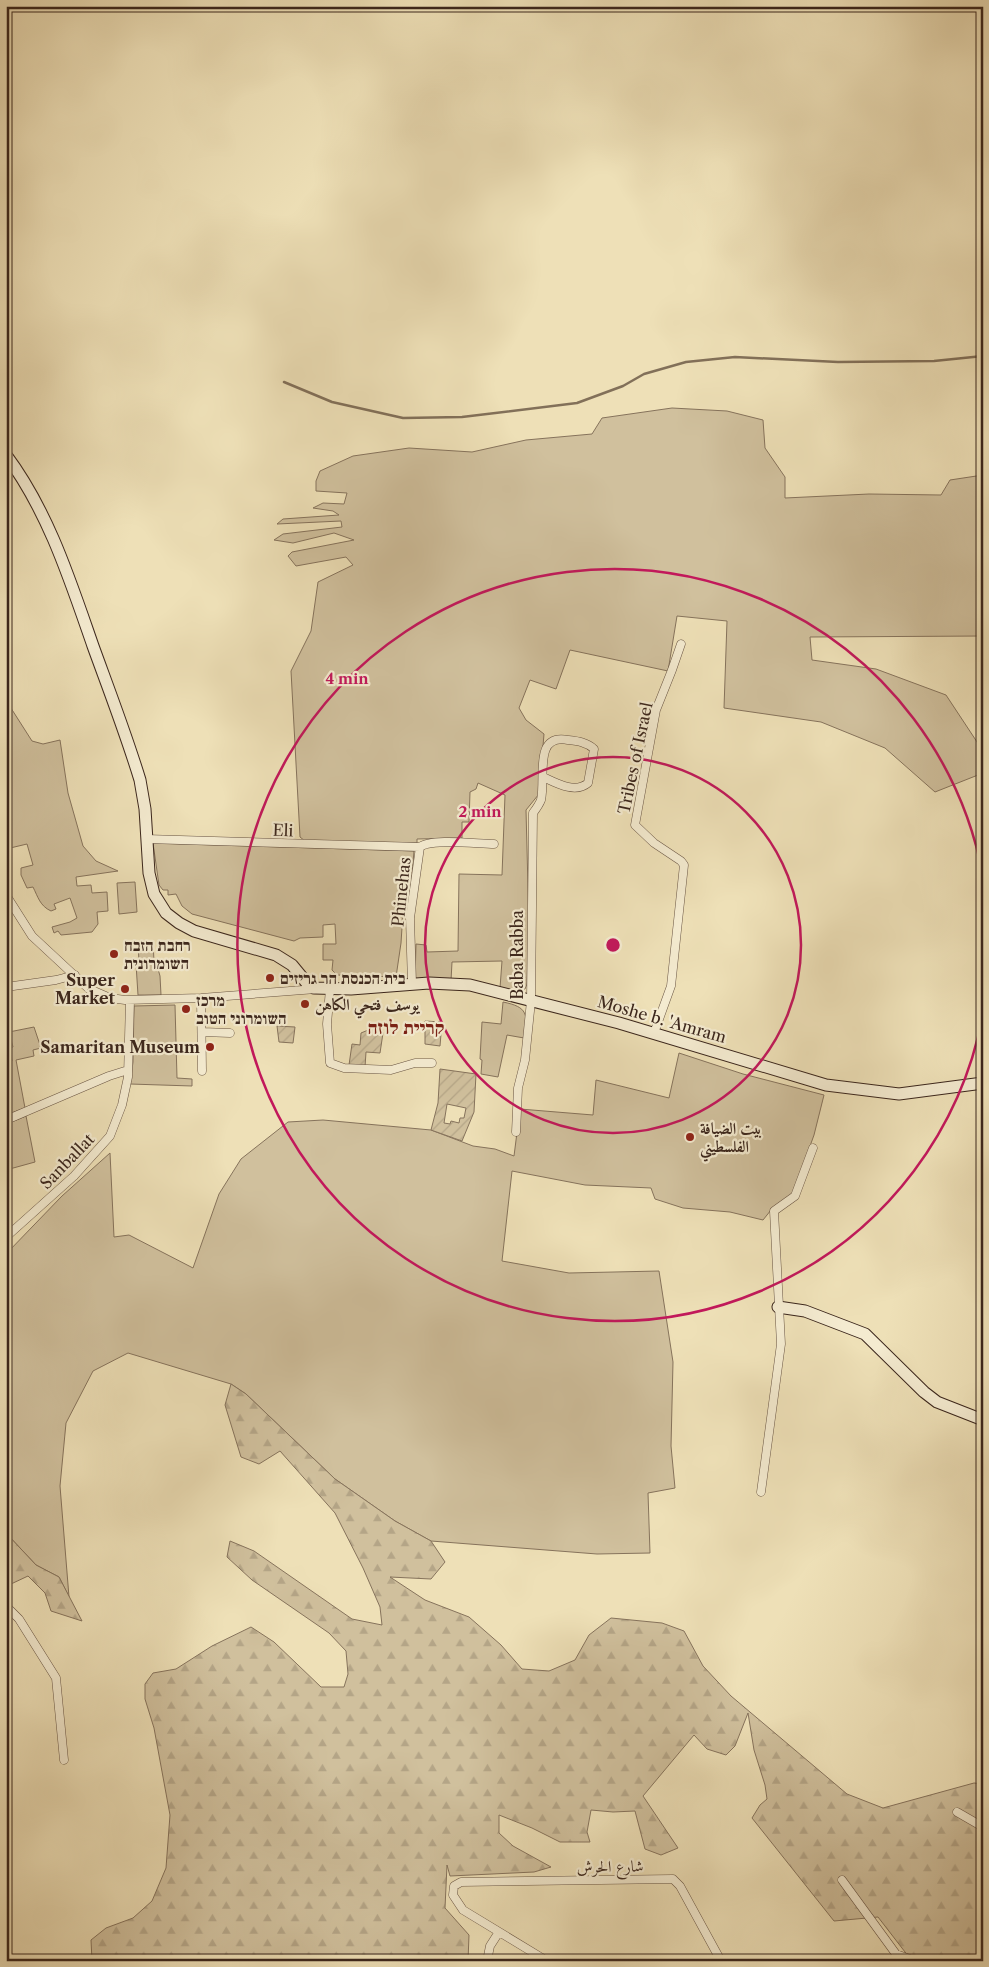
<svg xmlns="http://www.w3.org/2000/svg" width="989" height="1967" font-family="'Libre Caslon Text',Amiri,'Frank Ruhl Libre',serif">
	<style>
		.grass { fill: #d0c09d; stroke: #86735c }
		.forest { fill: url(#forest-firs); stroke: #86735c }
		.garden { fill: url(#garden-furrows); stroke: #86735c; fill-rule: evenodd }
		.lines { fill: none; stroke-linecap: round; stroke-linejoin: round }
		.stream { stroke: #827059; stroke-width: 2.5 }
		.street-casing { stroke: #685443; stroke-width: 9 }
		.secondary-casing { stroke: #3b261c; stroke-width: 13 }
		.street { stroke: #f4ebd0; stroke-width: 8 }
		.secondary { stroke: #f4ebd0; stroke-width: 11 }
		.ring { fill: none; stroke: #c2185b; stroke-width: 2.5 }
		.poi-dot { fill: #8f2418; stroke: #f4ebd0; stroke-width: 2 }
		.labels { text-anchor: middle; stroke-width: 4.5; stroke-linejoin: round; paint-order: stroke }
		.street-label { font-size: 16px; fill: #3b261c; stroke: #f4ebd0 }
		.poi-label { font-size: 16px; font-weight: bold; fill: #3b261c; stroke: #f4ebd0; text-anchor: start }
		.quarter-label { font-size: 19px; font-weight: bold; fill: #7a1f14; stroke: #f4ebd0 }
		.centre { fill: #c2185b; stroke: #f4ebd0; stroke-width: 2.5 }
		.ring-label { font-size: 15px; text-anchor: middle; font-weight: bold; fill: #c2185b; stroke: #f4ebd0; stroke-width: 4.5; stroke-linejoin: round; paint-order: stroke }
	</style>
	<defs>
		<pattern id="forest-firs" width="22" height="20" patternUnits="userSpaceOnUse" patternTransform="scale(1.25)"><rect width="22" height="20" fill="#d0c09d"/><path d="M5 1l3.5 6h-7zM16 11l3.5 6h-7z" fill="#b4a587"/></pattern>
		<pattern id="garden-furrows" width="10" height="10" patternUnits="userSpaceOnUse" patternTransform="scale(1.25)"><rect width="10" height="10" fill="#d0c09d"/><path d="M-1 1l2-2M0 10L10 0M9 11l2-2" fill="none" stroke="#b4a587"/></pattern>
	</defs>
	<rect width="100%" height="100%" fill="#eee0b7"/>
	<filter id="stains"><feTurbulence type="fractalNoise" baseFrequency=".004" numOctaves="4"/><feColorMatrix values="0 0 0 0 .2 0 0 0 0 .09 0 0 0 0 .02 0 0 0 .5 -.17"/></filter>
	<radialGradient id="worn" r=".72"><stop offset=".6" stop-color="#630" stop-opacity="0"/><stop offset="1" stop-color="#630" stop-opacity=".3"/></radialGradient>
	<path class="grass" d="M672 408 727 411 763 420 765 448 785 477V498L869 494 941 495 950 480 983 475V636L810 637 812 660 876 669 946 695 983 751V765L978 775 935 792 885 748 821 722 724 708 727 621 677 616 668 671 570 650 556 689 530 680 519 708 526 720 544 734 539 794 526 810 529 927 527 984 525 989 517 991 500 988 502 961 452 962 451 981 415 980 416 944 426 945 427 952 458 951 459 874 502 875 505 795 478 783 476 789 470 792 469 822H462V838L417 839V843L305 841 300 837 291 671 311 631 318 582 353 565 346 557 296 566 288 556 292 552 354 540 334 533 293 543 274 540 283 534 342 527 341 521 277 524 283 519 339 515 333 511 313 508 323 503 344 504 347 493 316 491V481L320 471 353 456 409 448 472 452 526 440 592 434 602 418Z
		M9 705 32 741 43 744 60 740 68 793 83 846 96 861 118 871 76 877 77 886 91 885 92 893 107 892 108 911 97 912 98 924 92 932 61 935 58 931 54 933 52 927 70 922 77 918 70 898 54 904 56 909 51 911C40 906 38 897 33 887L27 888 21 875V868L33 865 27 844 6 849V706Z
		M153 843 414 851 409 909 407 913 403 912 401 943 396 977 337 975 332 970 333 960H323V944H336L335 924 323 925V937L300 938 294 941 192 914 182 906 176 894 168 895V890H163L159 885Z
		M135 882 137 912 119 914 117 883Z
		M138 941H153L154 962H156L160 976 161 995H138L136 964 139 963Z
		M503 1002C528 1007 528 1014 524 1038L507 1035 498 1077 481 1074 482 1060 480 1059 482 1022 501 1024Z
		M175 1005 177 1078 192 1079V1086L130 1084 133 1062 134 1006Z
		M34 1027 41 1048 33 1050 34 1056 16 1060 25 1108 6 1115V1062L12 1061 10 1048 13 1047 9 1032Z
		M679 1053 743 1074 824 1095 814 1135 792 1196 771 1210 763 1220 730 1212 683 1208 655 1199 651 1188 585 1185 512 1171 502 1261 569 1273 659 1271 673 1362 671 1446 675 1488 648 1493 650 1553 597 1554 431 1541 395 1521 335 1479 246 1394 231 1384 128 1353 93 1371 66 1423 60 1486 69 1597 59 1577 36 1565 6 1533V1254L62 1196 110 1153 114 1237 129 1235 193 1268 219 1194 241 1159 288 1122 323 1120 431 1130 473 1146 495 1149 514 1156 520 1109 593 1115 596 1080 669 1098Z
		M26 1116 35 1162 6 1170V1124Z"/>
	<path class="forest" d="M231 1384 246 1394 335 1479 395 1521 431 1541 445 1562 431 1579 390 1577 425 1600 469 1617 501 1645 522 1669 549 1671 575 1660 589 1635 611 1618 662 1623 684 1631 703 1666 731 1696 847 1794 883 1808 974 1783 983 1784V1961H912L878 1917 834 1921 752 1818 760 1805 767 1799 765 1785 754 1750 748 1713 735 1746 726 1755 707 1749 694 1735 643 1796 678 1848 661 1855 645 1849 635 1811 613 1812 591 1810 587 1832 590 1842H560L532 1828 499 1815V1833L513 1846 551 1867 534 1872 450 1876 447 1865 445 1908 469 1935 468 1961H92L91 1940 106 1928 133 1918 152 1901 166 1868 170 1815 154 1728 145 1699V1684L153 1673 176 1669 212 1646 251 1627 274 1642 321 1687H344L348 1674 346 1651 329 1633 252 1580 227 1557 230 1541 254 1551 352 1619 382 1625 380 1607 363 1568 335 1513 280 1451 259 1464 241 1457 225 1405Z
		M6 1533 36 1565 59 1577 82 1621 51 1611 45 1593 28 1576 11 1584 9 1696 6 1702Z"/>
	<path class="garden" d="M425 1021 442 1022 440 1046 425 1044Z
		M277 1026 295 1027 293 1043 279 1042Z
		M373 1028 381 1029 383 1033 380 1053 366 1052 365 1067 349 1065 352 1044 360 1045 361 1033Z
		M440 1069 476 1074 474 1112 462 1141 431 1130 438 1103ZM447 1104 466 1108 464 1118H460L459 1123 451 1121 450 1124 444 1123Z"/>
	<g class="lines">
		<path class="stream" d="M284 382 332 402 403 418 462 417 577 403 623 386 644 374 686 362 735 357 838 362 934 361 983 356"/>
		<defs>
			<path id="street" d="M146 839 420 847
				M6 895 32 936 89 989 110 998 125 1000 201 998 316 989
				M412 984 410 918 420 847C431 838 478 844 494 844
				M6 987 56 980 75 975
				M330 989 327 1024 330 1063 344 1068 391 1070 415 1063H432
				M201 998 202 1071
				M202 1032 230 1033
				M654 1033 671 986 684 865 681 861 654 843 635 825 656 710 672 670 681 644
				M6 1120 109 1076 128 1070
				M516 1132 518 1088 525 1060 531 1001 533 813C536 809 539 805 541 800 546 778 533 733 568 740 577 741 587 742 594 749L588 783C575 794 556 783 543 777
				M6 1237 74 1176 110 1136 122 1105 128 1077 130 1000
				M761 1492 781 1344 774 1211 795 1196 813 1148
				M6 1606 19 1619 56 1678 64 1760
				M957 1812 983 1827
				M842 1880 896 1954 915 1961
				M487 1961 490 1946 499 1932
				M547 1961 463 1910 453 1895 454 1886 461 1882 673 1879 680 1886 721 1961"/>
			<path id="secondary" d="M6 455C48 511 70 580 93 646 109 690 126 734 140 780L145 809 149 873 154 894 166 913 179 923 194 931 276 955 292 965 306 982 314 988 351 989 429 983 470 985 619 1023 826 1085 899 1094 983 1083
				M778 1307 805 1311 865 1334 924 1392 937 1402 983 1420"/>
		</defs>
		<use href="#street" class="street-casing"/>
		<use href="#secondary" class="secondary-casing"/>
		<use href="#street" class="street"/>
		<use href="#secondary" class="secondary"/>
	</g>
	<g class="ring">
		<circle cx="613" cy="945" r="188"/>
		<path d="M983 1014A376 376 0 1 1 983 876"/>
	</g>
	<g class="poi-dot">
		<circle cx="114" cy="954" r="5"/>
		<circle cx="270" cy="978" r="5"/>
		<circle cx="125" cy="989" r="5"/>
		<circle cx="305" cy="1004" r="5"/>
		<circle cx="186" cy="1009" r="5"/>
		<circle cx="210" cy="1047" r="5"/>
		<circle cx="690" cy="1137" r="5"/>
	</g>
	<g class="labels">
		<g class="street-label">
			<text transform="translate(635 758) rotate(-78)" y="6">Tribes of Israel</text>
			<text transform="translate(283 830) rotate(2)" y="6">Eli</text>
			<text transform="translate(401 892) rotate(-84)" y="6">Phinehas</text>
			<text transform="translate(517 955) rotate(-90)" y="6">Baba Rabba</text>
			<text transform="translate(662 1019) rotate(16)" y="6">Moshe b. 'Amram</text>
			<text transform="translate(67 1161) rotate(-46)" y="6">Sanballat</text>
			<text transform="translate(610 1866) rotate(-1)" y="6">شارع الحرش</text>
		</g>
		<g class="poi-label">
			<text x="124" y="951">רחבת הזבח<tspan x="124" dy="18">השומרונית</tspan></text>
			<text x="280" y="984">בית הכנסת הר גריזים</text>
			<text x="115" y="986" text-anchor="end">Super<tspan x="115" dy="18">Market</tspan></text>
			<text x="196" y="1006">מרכז<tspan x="196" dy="18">השומרוני הטוב</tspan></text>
			<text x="315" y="1010">يوسف فتحي الكاهن</text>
			<text x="200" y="1053" text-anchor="end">Samaritan Museum</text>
			<text x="700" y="1134">بيت الضيافة<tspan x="700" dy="18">الفلسطيني</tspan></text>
		</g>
		<g class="quarter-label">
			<text x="406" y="1034">קריית לוזה</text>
		</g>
	</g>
	<circle cx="613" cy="945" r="8" class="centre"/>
	<g class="ring-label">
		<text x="347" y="684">4 min</text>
		<text x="480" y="817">2 min</text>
	</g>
	<rect width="989" height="1967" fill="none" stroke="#eee0b7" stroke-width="25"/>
	<rect x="8" y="8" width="974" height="1952" fill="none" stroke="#3b261c" stroke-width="2.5"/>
	<rect x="12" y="12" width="964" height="1942" fill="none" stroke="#3b261c"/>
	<rect width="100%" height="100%" filter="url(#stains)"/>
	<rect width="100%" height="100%" fill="url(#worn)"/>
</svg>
